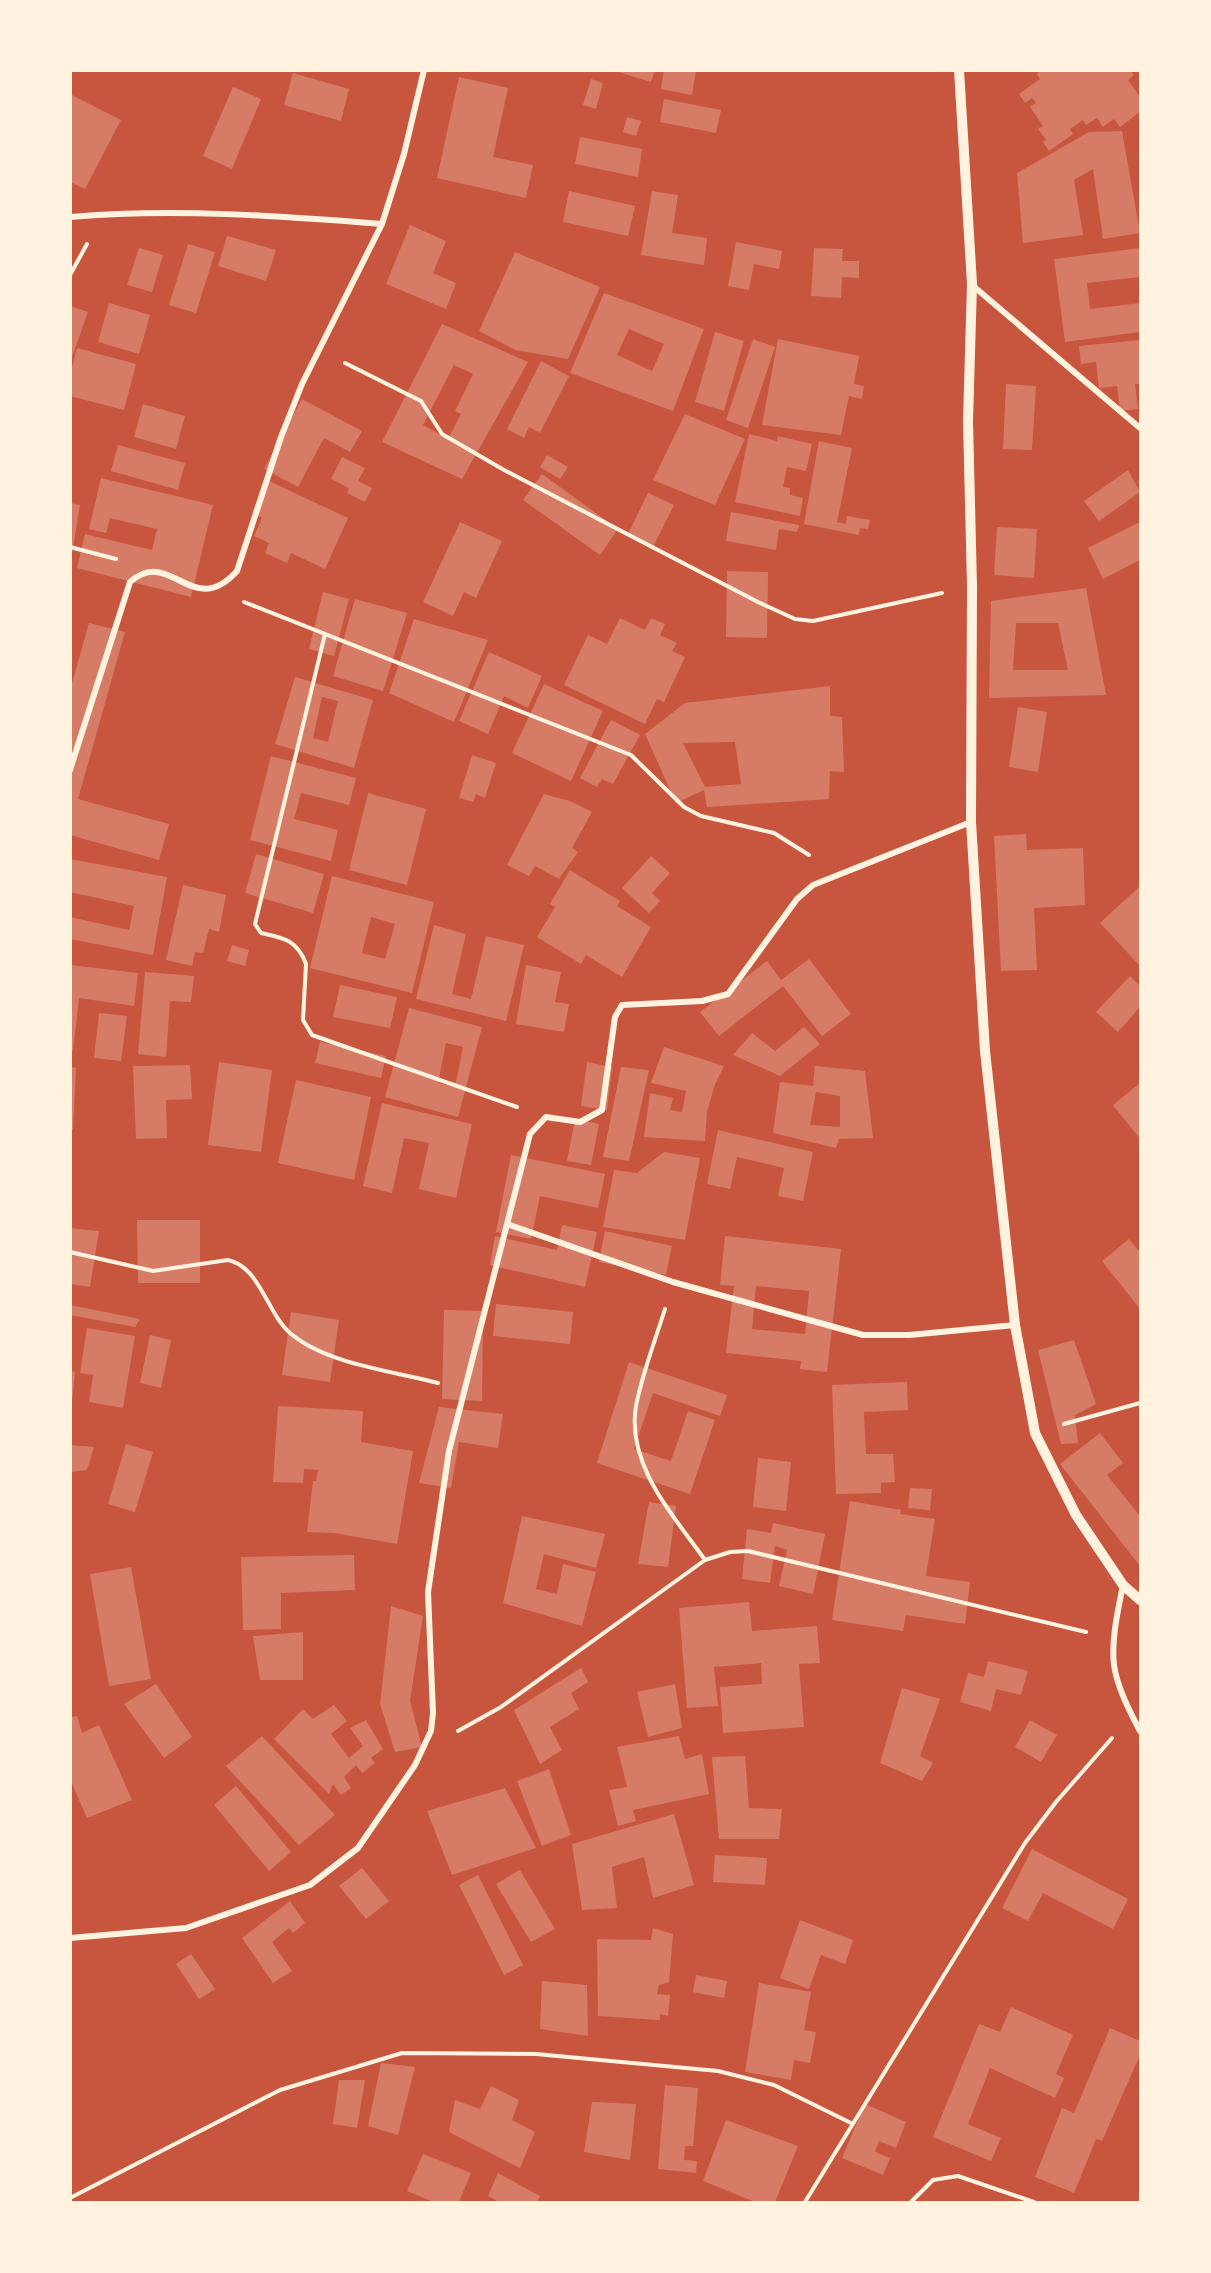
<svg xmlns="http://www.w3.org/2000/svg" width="1211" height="2273" font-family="Karla,sans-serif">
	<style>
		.building { fill: #d67c66; fill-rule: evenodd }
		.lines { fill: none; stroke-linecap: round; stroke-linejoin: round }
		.path { stroke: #fff3e0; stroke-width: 4 }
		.minor { stroke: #fff3e0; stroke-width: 6 }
		.tertiary { stroke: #fff3e0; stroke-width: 10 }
	</style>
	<rect width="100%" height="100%" fill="#c8553d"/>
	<path class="building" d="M612 70H655L651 82Z
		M664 70H696L692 95 661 89Z
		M1041 70H1130L1134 75 1128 80 1140 97V112L1120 127 1114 119 1103 127 1097 118 1086 125 1083 120 1070 129 1073 134 1049 151 1043 142 1046 140 1038 129 1043 126 1030 107 1036 103 1032 98 1025 103 1019 94 1040 79 1037 74Z
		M293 73 349 89 341 121 284 105Z
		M459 77 508 88 493 157 533 165 526 198 437 178Z
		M591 79 603 83 596 109 583 105Z
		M233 87 261 99 232 169 203 156Z
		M70 94 121 120 85 189 70 182Z
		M664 99 721 110 716 133 660 122Z
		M627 117 641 121 636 136 623 132Z
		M1122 131 1140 233 1103 239 1093 169 1074 180 1083 235 1023 243 1017 173 1089 132Z
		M580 137 642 149 638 177 575 164Z
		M569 191 635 206 628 236 563 222Z
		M652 191 678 195 672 233 707 238 704 265 641 255Z
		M410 225 446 241 433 273 456 283 446 309 386 284Z
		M227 236 276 250 266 281 218 266Z
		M736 242 782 251 779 269 754 264 749 290 728 286Z
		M188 244 215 252 196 313 169 305Z
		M139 248 163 255 152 292 127 285Z
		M814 248 843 249 842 261H859V278L842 277 841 298 811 296Z
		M1140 248V277L1087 283 1090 309 1140 303V332L1065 342 1054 259Z
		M515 252 600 287 568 359 515 350 479 331Z
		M604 293 704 329 673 411 570 373ZM629 329 664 344 652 371 617 355Z
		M109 303 150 315 139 354 98 342Z
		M70 306 88 312 71 360H70Z
		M442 324 528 362 462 479 382 442ZM454 365 473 374 455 411 461 414 448 439 423 425Z
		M715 332 744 341 724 411 695 402Z
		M753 339 775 347 748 428 726 420Z
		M778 339 859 356 854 384 864 386 862 399 849 396 841 435 762 425Z
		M1140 340V384H1135L1138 409 1120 411 1117 386 1099 388 1096 362 1081 364 1079 346Z
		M77 348 136 364 124 410 70 396V375Z
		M541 361 569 376 540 433 529 427 524 438 507 429Z
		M1006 384 1036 386 1032 450 1003 449Z
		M302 399 362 431 350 452 324 438 298 487 264 469Z
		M143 404 185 416 176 449 134 437Z
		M685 414 745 439 715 505 653 480Z
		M749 434 777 441 778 436 812 444 806 471 787 467 783 487 790 488V495L803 498 800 516 735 502Z
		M819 441 852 448 837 522 846 524 847 516 870 520 868 529 860 528 859 535 804 524Z
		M118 445 185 463 178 490 111 471Z
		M547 455 568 467 560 479 540 467Z
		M342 457 365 468 358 481 372 488 365 502 347 493 349 488 331 479Z
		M1128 470 1140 492 1099 521 1084 501Z
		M542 474 618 529 600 555 523 500Z
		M101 478 213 505 191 597 77 568 85 534 152 550 157 529 110 518 106 533 89 529Z
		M267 480 348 518 325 569 291 553 287 563 265 553 269 543 254 536 262 518 252 513Z
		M648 493 674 505 653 547 628 534Z
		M70 503 80 505 72 554H70Z
		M731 512 799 525 797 532 779 529 776 550 726 541Z
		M460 522 502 541 476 598 464 592 453 616 423 602Z
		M1140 522V560L1103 579 1088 548Z
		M997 527 1037 529 1034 578 994 575Z
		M727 571 768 572 767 638 726 637Z
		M1086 588 1106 695 989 698 991 601ZM1016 623H1058L1068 670H1013Z
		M323 592 349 599 334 656 309 649Z
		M355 599 407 613 383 691 333 676Z
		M620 618 645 630 651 618 665 624 660 635 677 643 672 651 685 657 664 702 657 699 645 724 564 685 588 635 607 644Z
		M414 619 488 640 454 722 389 693Z
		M89 623 125 632 78 799 169 824 159 860 70 835V690Z
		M489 652 542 676 528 708 504 696 488 734 459 721Z
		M295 677 373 700 354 768 275 744ZM322 697 338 701 328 742 313 738Z
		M544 684 603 711 571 781 512 753Z
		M830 686V716L842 717 844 772 830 771 829 799 707 807 704 790 676 803 645 734 685 703ZM735 742 741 784 705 787 683 743Z
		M1018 707 1047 712 1038 772 1009 767Z
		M611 720 640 735 613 784 602 779 597 787 580 778Z
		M472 755 496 763 485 798 476 794 473 802 459 798Z
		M271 756 356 778 349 805 301 793 294 819 338 830 331 861 250 840Z
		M368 793 426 809 407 885 349 870Z
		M544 794 570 801 592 812 572 848 578 852 559 879 535 866 529 876 507 865Z
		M1026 834 1027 850 1083 848 1085 905 1034 908 1037 970 1001 971 994 836Z
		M256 854 324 874 313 913 245 893Z
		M651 856 670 873 652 893 660 901 649 913 622 888Z
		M70 859 167 877 153 955 70 939V917L129 930 134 906 70 892Z
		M570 870 620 901 617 906 651 927 622 977 586 955 581 964 537 937 555 907 550 904Z
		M332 876 434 902 412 993 310 968ZM371 917 395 924 385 959 362 953Z
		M183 885 226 895 219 932 209 929 203 953 195 952 192 966 166 960Z
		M1140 886V966L1100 923Z
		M434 925 466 934 452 994 471 999 486 936 524 945 506 1021 416 999Z
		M232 945 249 950 245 966 227 961Z
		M809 959 851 1014 822 1036 783 986 719 1036 700 1012 767 961 781 980Z
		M70 965 138 973 134 1006 79 998 73 1051H70Z
		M526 965 561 972 555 1002 569 1004 564 1032 516 1024Z
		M145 972 194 976 191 1002 170 1001 166 1057 138 1054Z
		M1130 976 1140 986V1007L1118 1032 1096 1012Z
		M340 985 397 997 390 1028 333 1017Z
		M409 1008 482 1027 458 1117 385 1097ZM446 1043 463 1047 455 1087 438 1083Z
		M99 1013 127 1016 121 1061 94 1058Z
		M804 1027 820 1044 780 1076 733 1055 752 1033 775 1051Z
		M320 1042 386 1056 381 1078 315 1063Z
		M664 1047 724 1066 715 1084 707 1112 705 1141 644 1137 650 1093 673 1098 670 1110 682 1112 686 1091 651 1083Z
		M219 1062 272 1070 261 1152 208 1145Z
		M587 1062 612 1067 607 1110 581 1106Z
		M190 1065 192 1099 166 1100 167 1138 136 1139 133 1066Z
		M815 1066 865 1071 873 1138 839 1139 836 1148 773 1133 780 1082 813 1086ZM816 1092 840 1096V1127L810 1125Z
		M70 1067 76 1068 73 1130H70Z
		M621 1067 649 1070 629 1161 603 1157Z
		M296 1080 371 1097 354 1180 278 1163Z
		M1140 1083V1139L1113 1105Z
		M382 1103 472 1124 456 1198 419 1189 429 1143 404 1138 392 1193 363 1186Z
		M575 1119 599 1124 591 1165 567 1161Z
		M718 1130 813 1152 803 1201 778 1196 784 1168 737 1157 730 1189 707 1184Z
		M664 1152 700 1158 685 1240 603 1227 614 1170 637 1173Z
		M511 1155 605 1174 598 1208 540 1196 531 1239 496 1232Z
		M137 1220H200V1283H138Z
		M562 1225 597 1232 585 1287 490 1265 495 1236 557 1250Z
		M70 1228 99 1231 90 1287 70 1284Z
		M605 1231 672 1246 666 1275 599 1262Z
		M725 1236 841 1249 827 1372 800 1369 801 1361 726 1353 734 1286 720 1285ZM756 1286 809 1291 805 1334 752 1329Z
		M1129 1239 1140 1252V1309L1102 1261Z
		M496 1304 573 1312 570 1344 493 1336Z
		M70 1305 140 1319 135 1327 70 1315Z
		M444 1310 483 1311 482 1401 442 1399Z
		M291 1312 339 1320 330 1382 282 1375Z
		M87 1328 135 1336 123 1408 89 1402 93 1375 80 1373Z
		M150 1335 171 1340 161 1388 140 1383Z
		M1074 1340 1096 1404 1075 1415 1078 1443 1061 1444 1038 1350Z
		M629 1362 727 1395 720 1416 653 1393 634 1449 671 1461 688 1411 715 1420 690 1494 597 1463Z
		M70 1371 75 1372 72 1403H70Z
		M907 1382 908 1410 864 1412 866 1454H893L895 1482 881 1483V1493L836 1494 832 1385Z
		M278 1406 363 1411 361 1442 413 1451 397 1544 334 1533 307 1532 313 1481H316L318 1470 304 1469 303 1483 273 1482Z
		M439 1407 503 1414 498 1448 459 1442 451 1488 419 1483Z
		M1100 1433 1123 1463 1107 1475 1140 1516V1566L1060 1464Z
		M126 1444 153 1452 135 1512 108 1504Z
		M70 1445 94 1447 87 1470 70 1472Z
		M758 1458 791 1462 786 1511 753 1507Z
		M910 1488 932 1489 930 1510 908 1508Z
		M850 1501 901 1510 900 1514 935 1519 926 1576 970 1582 965 1624 906 1615 903 1631 832 1620Z
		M649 1502 676 1506 668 1567 638 1564Z
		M522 1516 605 1534 596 1568 544 1554 536 1589 557 1594 563 1564 596 1572 582 1626 503 1603Z
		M773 1523 825 1534 813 1594 779 1586 787 1550 775 1546 770 1583 742 1579 747 1529 771 1533Z
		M354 1555 355 1590 281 1593V1629L243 1630 241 1557Z
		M131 1567 151 1679 109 1686 90 1574Z
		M749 1602 752 1631 817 1626 820 1663 799 1664 804 1727 723 1733 720 1687 762 1684 761 1663 714 1667 718 1706 687 1708 679 1608Z
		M391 1606 423 1616 410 1701 422 1747 395 1752 380 1704Z
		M303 1632V1680H260L253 1636Z
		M988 1661 1028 1671 1021 1695 996 1689 991 1711 960 1702 968 1673 984 1677Z
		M581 1668 588 1682 571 1693 579 1709 550 1727 562 1750 540 1764 514 1710Z
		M156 1684 192 1737 164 1758 124 1704Z
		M675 1684 682 1728 648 1737 637 1692Z
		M902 1688 940 1699 920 1756 933 1763 922 1781 880 1763Z
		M334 1705 347 1721 331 1734 349 1758 363 1746 350 1728 366 1720 383 1749 371 1758 375 1763 362 1773 356 1765 344 1777 351 1788 341 1795 333 1784 329 1794 274 1739 303 1709 313 1719Z
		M77 1716 82 1733 99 1725 132 1800 87 1818 70 1779V1717Z
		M1030 1720 1057 1735 1041 1762 1015 1747Z
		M262 1736 335 1815 299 1845 226 1766Z
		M679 1736 685 1759 702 1754 709 1794 633 1810 636 1821 618 1826 609 1790 627 1787 617 1747Z
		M745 1756 749 1808 782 1809 779 1839H719L712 1757Z
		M549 1769 571 1835 542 1846 517 1781Z
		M236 1786 291 1852 269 1871 214 1805Z
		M505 1788 536 1848 452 1875 427 1811Z
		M674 1814 694 1885 653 1898 644 1857 612 1867 617 1908 582 1910 572 1844Z
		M1032 1849 1128 1899 1113 1929 1043 1893 1028 1921 1002 1908Z
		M715 1855 767 1858 765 1885 713 1882Z
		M362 1868 389 1901 366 1919 339 1886Z
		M520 1870 555 1929 531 1942 496 1884Z
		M478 1875 523 1965 504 1975 459 1885Z
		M290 1901 305 1923 293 1933 289 1928 272 1942 292 1971 273 1983 242 1938Z
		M800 1920 853 1940 845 1964 821 1955 809 1989 780 1978Z
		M653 1928 673 1934 669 1982 659 1985 657 1994 670 1995 668 2016 660 2014V2020L598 2016 597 1939 651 1940Z
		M191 1954 215 1989 199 1999 176 1964Z
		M696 1975 727 1981 724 1998 693 1992Z
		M542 1981 587 1985 588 2036 540 2029Z
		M759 1983 811 1992 804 2030 816 2032 810 2063 794 2060 791 2080 745 2072Z
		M1011 2007 1073 2035 1056 2074 1064 2078 1055 2098 990 2068 968 2124 1001 2138 991 2161 933 2137 979 2024 1000 2032Z
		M1110 2028 1140 2041V2055L1102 2141 1096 2139 1074 2193 1035 2177 1062 2108 1074 2113Z
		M381 2063 415 2067 398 2135 368 2126Z
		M339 2080H365L357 2128 333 2124Z
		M665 2085 698 2088 693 2146H685L684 2160 697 2161 696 2173 658 2169Z
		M491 2086 519 2100 512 2120 535 2132 520 2168 449 2132 455 2100 480 2109Z
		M592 2102 636 2104 630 2160 584 2152Z
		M865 2104 906 2122 896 2148 879 2141 875 2152 890 2158 883 2175 842 2158Z
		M726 2120 798 2146 775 2202H755L703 2181Z
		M423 2154 471 2173 459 2202H434L407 2191Z
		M498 2173 540 2196 537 2202H499L488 2196Z"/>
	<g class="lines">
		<path class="path" d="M70 275 87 244
			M345 363 421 401 442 434 504 470 758 602 795 619 813 621 942 593
			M70 547 116 559
			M244 602 631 755 684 807 701 816 774 833 809 855
			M325 634 255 924 261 933C284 938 297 940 306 964L303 1020 312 1035 517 1107
			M70 1252 153 1271 228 1260C260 1267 267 1313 290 1333 326 1364 392 1371 438 1383
			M665 1309C655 1341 642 1374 636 1406 626 1465 674 1516 705 1560
			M1064 1424 1140 1403
			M458 1731 501 1707 705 1560 730 1552 748 1551 1086 1632
			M70 2198 280 2090 402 2053 536 2054 718 2071 774 2085 853 2124
			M805 2202 1025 1843 1056 1802 1112 1738
			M911 2202 933 2180 958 2176 1034 2202"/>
		<path class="minor" d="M70 217C174 208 279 216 382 224
			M972 285 1140 428
			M70 770 130 582C171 546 192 621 237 571L281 437 302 384 382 224 404 154 424 70
			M507 1224 673 1282 863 1335H909L1015 1325
			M1123 1585C1118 1610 1111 1640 1114 1665 1117 1687 1130 1712 1140 1731
			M70 1938 186 1928 310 1885 358 1848 415 1765 431 1731 433 1713 428 1592 449 1451 530 1134 546 1117 580 1122 602 1110 615 1017 622 1005 702 1001 728 994 797 899 813 885 971 822"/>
		<path class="tertiary" d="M959 70 972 284 968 421 972 586 971 822 985 1051 1015 1325 1035 1433 1076 1515 1123 1585 1140 1600"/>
	</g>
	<rect width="1211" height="2273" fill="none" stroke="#fff3e0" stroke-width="144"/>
</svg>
